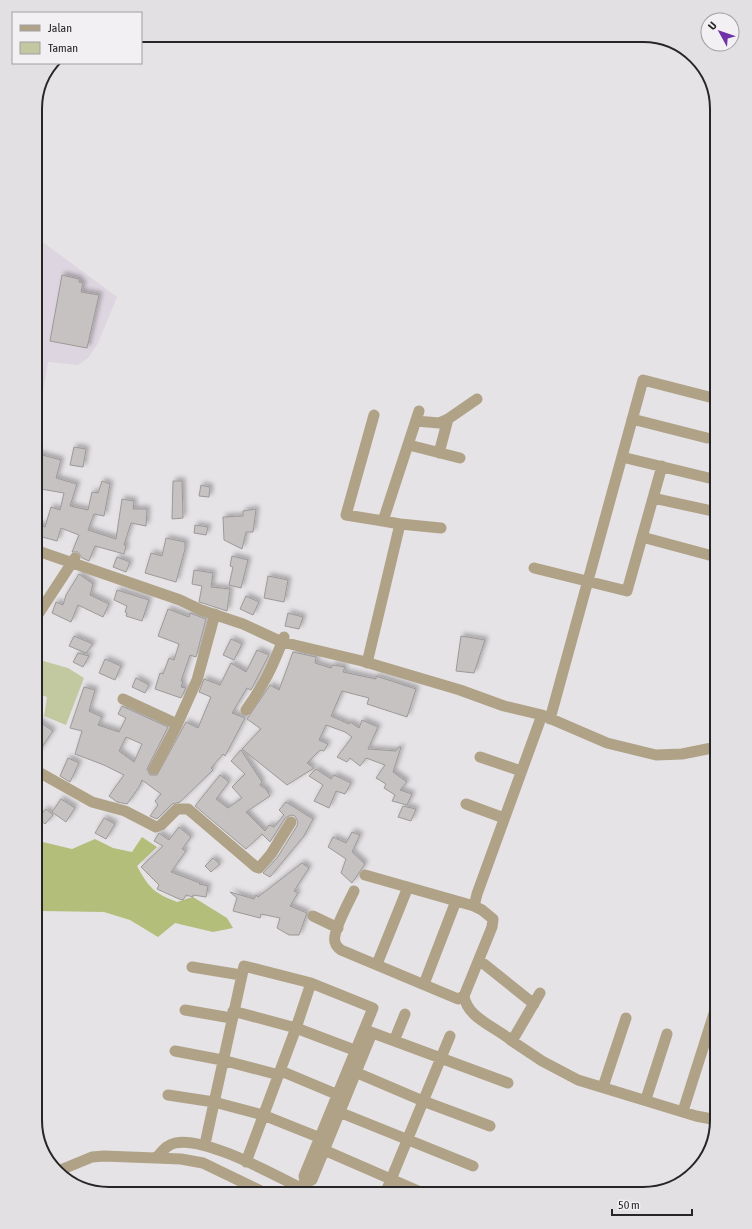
<svg xmlns="http://www.w3.org/2000/svg" width="752" height="1229" font-family="'Asap Condensed',sans-serif">
	<style>
		.built { fill: #ddd5df }
		.green { fill: #c2c9a0 }
		.forest { fill: #b3be7a }
		.lines { fill: none; stroke-linecap: round; stroke-linejoin: round }
		.stream { stroke: #6cc3db; stroke-width: 3 }
		.building { fill: #c7c2c2; stroke: #9d9998; fill-rule: evenodd; filter: url(#shadow) }
		.minor { stroke: #b0a287; stroke-width: 11 }
		.rim { fill: none; stroke: #272627; stroke-width: 2 }
	</style>
	<defs>
		<filter id="shadow"><feDropShadow dx="3" dy="-3" stdDeviation="2" flood-color="#0004"/></filter>
	</defs>
	<rect width="100%" height="100%" fill="#e5e3e6"/>
	<path class="built" d="M35 243H44L117 297 97 345 88 358 78 365 48 362 38 420H35Z"/>
	<path class="green" d="M40 660 68 668 84 678 66 725 44 716 47 697 35 693V670Z"/>
	<path class="forest" d="M142 837 157 847 137 866C149 888 154 893 177 902L193 897 227 918 233 928 213 932 175 923 158 937 130 920 104 912 41 911 35 906V857L43 842 72 849 95 839 113 848 132 852Z"/>
	<g class="lines">
		<path class="stream" d="M35 424H38"/>
	</g>
	<path class="building" d="M62 275 79 279V282L83 283 81 292 99 295 87 348 50 341Z
		M74 447 86 449 83 467 70 465Z
		M35 453 61 460 56 478 77 484 70 506 88 510 92 492 98 493 102 481 110 484 104 516 94 514 88 530 116 539 122 499 134 501 133 509H147L146 526 131 523 124 545 126 546 124 554 95 546 89 561 82 558 78 552H72L79 535 61 528 57 541 35 535V523L45 527 51 507 60 510 64 493 35 488Z
		M173 481H182L183 518 172 519Z
		M201 485 210 487 209 497 199 496Z
		M256 509 253 532H246L242 549 224 540 223 517 243 516V511Z
		M195 525 208 527 206 535 194 533Z
		M166 538 185 542V549L176 582 145 573 151 553 162 556Z
		M232 556 248 560 241 588 229 585 233 567 230 566Z
		M117 557 130 562 126 572 113 567Z
		M194 570 213 573 211 587 230 589 227 611 199 602 202 586 192 584Z
		M79 574 93 584 90 595 109 604 103 617 78 605 71 622 52 613 56 602 63 605 66 595Z
		M268 576 288 580 284 602 264 598Z
		M117 590 149 600 142 621 126 616 127 613 125 612 127 606 114 600Z
		M246 596 259 602 253 615 240 609Z
		M168 609 189 617 190 613 206 619 196 657 190 655 181 681H183L181 687 186 688 181 698 155 689 160 673 163 674 169 658 174 660 179 644 158 636Z
		M288 613 303 617 299 629 285 626Z
		M74 636 93 644 86 653 69 646Z
		M461 636 485 640 474 673 456 671Z
		M231 639 242 644 234 660 223 655Z
		M257 650 269 655 251 690 247 688 232 713 245 718 225 756 223 754 211 768 213 770 180 802 172 804 157 819 150 816 158 805 155 801 161 794 142 780 139 787 127 804 117 802 109 796 124 775 104 765 75 754 82 731 70 728 84 687 95 690 89 711 102 717 98 725 119 732 126 718 118 714 122 706 168 727 147 769 150 775H157L186 722 198 728 211 697 199 692 204 679 220 685 231 663 246 672ZM126 737 142 744 134 762 119 751Z
		M293 652 316 657 315 663 331 668 333 665 345 667 343 672 376 679V676L416 689 407 717 367 704 369 698 342 691 331 716 349 724 350 722 359 728 362 720 378 727 368 749 396 751 399 747H401L393 772 407 782 400 790 412 794 407 805 392 801 395 795 384 788 386 784 376 778 385 765 366 758 360 766 350 758 347 762 337 757 352 737 345 732 326 725 319 740 328 744 324 751 320 750 307 763 314 768 287 785 242 749 261 729 247 719 270 685 279 690Z
		M78 653 89 656 83 667 73 662Z
		M105 659 121 666 115 680 99 673Z
		M136 678 149 685 145 693 132 687Z
		M35 719 53 731 35 757Z
		M241 750 262 782 260 785 266 789 270 796 246 812 265 831 269 825 274 827 284 815 279 810 286 802 313 819 304 836 270 877 263 873 277 858 297 826 298 822 295 816 291 815 285 818 270 842 262 834 246 849 195 806 220 775 229 782 216 799 228 808 242 798 232 787 245 774 231 761Z
		M68 758 79 763 70 782 60 776Z
		M316 769 331 779 334 775 351 783 345 794 336 791 329 808 314 801 323 785 309 776Z
		M61 799 75 808 66 822 52 812Z
		M403 806 416 809 411 821 398 817Z
		M46 809 53 815 45 824 38 818Z
		M104 818 115 824 106 839 95 833Z
		M179 827 191 837 182 849 186 851 171 872 200 883 199 884 208 886 206 897 193 895V897L186 895 183 900 179 899 157 889 159 885 141 867 163 846 154 841 159 833 169 840Z
		M352 832 360 835 352 852 365 864 352 883 341 873 346 859 328 847 333 837 346 843Z
		M213 858 220 864 211 872 205 866Z
		M302 863 309 868 294 891 298 893 290 906 307 913 299 935H289L277 928 280 918 261 914 260 918 233 911 237 898 230 892 254 899 256 895 258 897Z"/>
	<g class="lines">
		<path class="minor" d="M374 415 346 515 383 521
			M632 419 707 438
			M416 421 439 423 448 419 477 399
			M409 445 460 458
			M439 453 448 419
			M622 457 717 480
			M653 498 717 512
			M400 524 383 521 419 411
			M642 537 709 555
			M35 550 180 600 201 610 243 624 282 642 362 661 460 690 504 706 542 715 607 743 656 755 682 754 717 747
			M534 568 627 591 662 466
			M35 619 75 558
			M367 663 400 524 441 528
			M123 699 177 724
			M246 710C264 685 273 666 284 637
			M550 719 643 380 717 399
			M480 757 521 771
			M154 769 176 727 197 680 215 614
			M35 770 92 802 125 811 156 827 161 825 177 809H188L256 867 259 868 271 854 291 822
			M466 804 504 818
			M365 875 474 906
			M354 891C349 902 332 932 335 942 336 946 338 948 341 950L458 999 464 996
			M313 916 338 928
			M479 960 534 1004
			M377 964 408 887
			M192 967 241 975
			M424 984 456 901
			M540 993 512 1041C496 1027 467 1018 464 996L492 927 493 919 482 910 474 906 477 894 542 715
			M185 1010 231 1018
			M233 1011 296 1028 362 1053
			M365 1030 508 1083
			M394 1041 405 1014
			M512 1041 542 1061 578 1080 696 1116 717 1120
			M175 1051 222 1060 279 1075
			M281 1071 343 1097
			M355 1072 423 1101 490 1126
			M603 1087 626 1018
			M168 1095 214 1102 263 1115 328 1141
			M646 1099 667 1034
			M683 1111 717 1004
			M339 1112 473 1166
			M205 1144 244 966 311 983 373 1008 304 1176 305 1183 303 1189 314 1194
			M324 1150 425 1194
			M156 1158C162 1152 166 1145 175 1143 205 1136 274 1175 303 1189L301 1194
			M246 1162 296 1028 311 983
			M58 1171 92 1157 104 1156 181 1159 203 1163 267 1194
			M305 1183 312 1180 372 1033
			M385 1194 450 1036"/>
	</g>
	<path d="M0 0H752V1229H0ZM109 42H643A67 67 0 0 1 710 109V1120A67 67 0 0 1 643 1187H109A67 67 0 0 1 42 1120V109A67 67 0 0 1 109 42Z" fill="#e3e0e3" fill-rule="evenodd"/>
	<path class="rim" d="M109 42H643A67 67 0 0 1 710 109V1120A67 67 0 0 1 643 1187H109A67 67 0 0 1 42 1120V109A67 67 0 0 1 109 42Z"/>
	<rect x="12" y="12" width="130" height="52" fill="#f3f0f3" stroke="#a19fa1"/>
	<rect x="20" y="25" width="20" height="6" fill="#b0a287" stroke="#a19fa1"/>
	<text x="48" y="32" font-size="12" fill="#272627">Jalan</text>
	<rect x="20" y="42" width="20" height="12" fill="#c2c9a0" stroke="#a19fa1"/>
	<text x="48" y="52" font-size="12" fill="#272627">Taman</text>
	<g transform="translate(720 32) rotate(310)"><circle r="19" fill="#f3f0f3" stroke="#a19fa1"/>
	<path d="M0-3L7 15L0 10L-7 15Z" fill="#7232a7"/>
	<text y="-6" font-size="11" font-weight="bold" text-anchor="middle" fill="#272627">U</text>
	</g>
	<path d="M612 1209v6h80v-6" fill="none" stroke="#272627" stroke-width="2"/>
	<text x="618" y="1209" font-size="12" fill="#272627" stroke="#f3f0f3" stroke-width="3" paint-order="stroke">50 m</text>
</svg>
